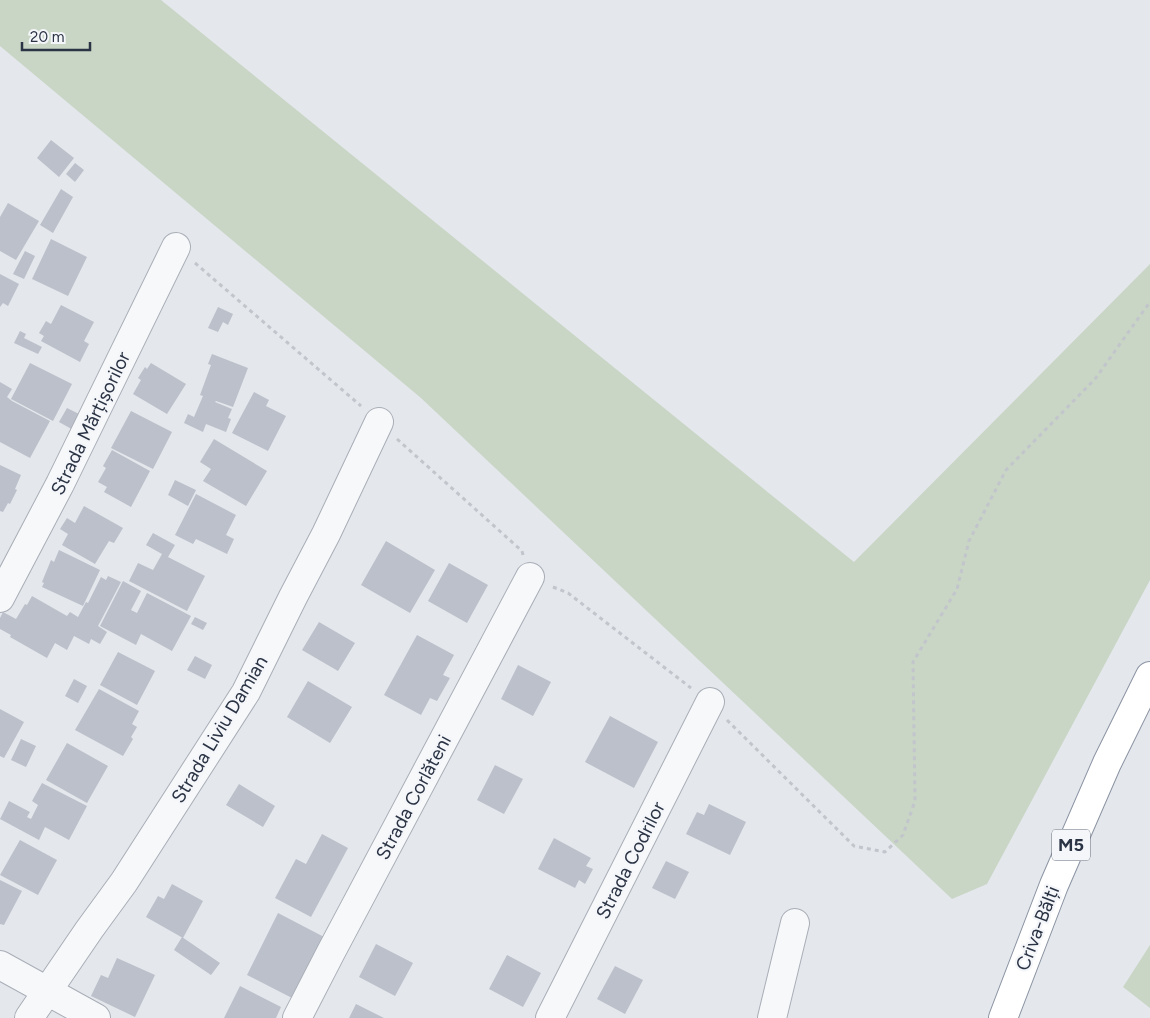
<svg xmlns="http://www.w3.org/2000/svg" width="1150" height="1018" font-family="Figtree,sans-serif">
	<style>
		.green { fill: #c9d6c5 }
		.building { fill: #bbc0ca }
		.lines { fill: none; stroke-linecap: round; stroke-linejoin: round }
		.minor-casing { stroke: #a9aeb7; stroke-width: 30 }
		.highway-casing { stroke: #8b94a3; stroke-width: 30 }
		.path { stroke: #c2c5cb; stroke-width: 3; stroke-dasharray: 4 4; stroke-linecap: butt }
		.minor { stroke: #f7f8fa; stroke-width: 28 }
		.highway { stroke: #fff; stroke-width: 28 }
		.labels { text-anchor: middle; stroke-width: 4.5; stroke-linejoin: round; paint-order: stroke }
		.shield { fill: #f4f6f9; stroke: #676e7b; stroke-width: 1 }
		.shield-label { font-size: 18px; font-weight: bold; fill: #2b3445 }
		.street-label { font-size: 19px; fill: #2b3445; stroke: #f4f6f9 }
	</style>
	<rect width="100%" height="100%" fill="#e4e7ec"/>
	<path class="green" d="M0 0H161L854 562 1150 264V580L987 884 952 899 421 398 0 46Z
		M1150 945V1008L1123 987Z"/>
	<path class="building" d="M51 140 74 158 59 177 37 158Z
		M75 163 84 170 75 182 66 174Z
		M61 189 73 197 53 233 40 225Z
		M8 203 39 221 16 260 0 251V217Z
		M51 239 87 257 68 296 32 279Z
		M25 251 35 256 24 279 13 274Z
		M0 274 19 284 8 306 3 303 0 307Z
		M61 305 94 322 84 341 89 344 80 362 41 341 44 336 39 333 46 321 51 324Z
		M218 307 233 314 228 325 223 322 218 332 208 328Z
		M20 331 26 334 24 338 42 347 38 354 14 343Z
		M212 354 248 368 233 407 216 401 215 402 232 409 228 418 231 419 226 432 206 424 203 432 184 423 188 414 194 417 203 396 200 395 211 365 208 364Z
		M30 363 72 384 53 421 11 399Z
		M151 363 186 384 167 414 133 394 141 380 138 378 145 367 147 369Z
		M0 382 12 389 7 397 12 401 50 421 30 458 0 442Z
		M254 392 269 400 266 406 286 416 268 451 232 433Z
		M67 408 83 416 75 431 59 422Z
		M131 411 172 432 153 469 111 448Z
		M214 439 267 471 246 506 203 481 211 469 200 462Z
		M112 450 150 471 131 507 104 492 107 487 98 482 106 468 103 466Z
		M0 465 21 475 15 489 17 490 10 504 8 503 3 512 0 511Z
		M175 480 196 490 188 506 168 495Z
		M196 494 236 515 226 535 234 539 227 554 196 539 193 544 175 535Z
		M84 506 123 528 114 543 109 541 95 564 62 545 68 534 60 529 67 518 75 523Z
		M153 533 175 545 168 557 205 576 187 611 129 581 138 563 153 570 162 554 146 545Z
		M386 541 435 570 410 613 361 585Z
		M59 550 100 570 83 606 42 587 44 583 42 582 51 560 54 562Z
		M449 563 488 585 467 623 428 601Z
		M108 576 121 582 98 626 107 632 100 644 91 639 89 644 74 636 67 650 55 643 47 658 10 637 11 635 0 629V618L3 612 16 619 25 604 27 605 32 596 67 616 70 612 78 617 86 602 88 603 101 577 106 580Z
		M123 581 141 591 131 610 137 613 147 593 191 616 172 651 141 634 136 645 100 626Z
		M195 617 207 623 203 630 191 624Z
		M319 622 355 643 338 671 302 650Z
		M417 635 454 655 443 675 450 678 437 701 430 698 421 715 384 695Z
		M118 652 155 671 137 705 100 685Z
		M195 656 212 665 205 679 187 670Z
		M518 665 551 682 533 716 501 699Z
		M74 679 87 686 78 703 65 696Z
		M308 681 352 707 330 743 287 717Z
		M99 689 139 711 132 724 137 727 131 737 133 739 123 756 75 730Z
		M0 709 24 722 4 758 0 756Z
		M610 716 658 742 634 788 585 762Z
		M21 739 36 746 26 767 11 760Z
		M67 743 108 766 87 803 46 780Z
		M495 765 523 779 504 814 477 800Z
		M42 783 87 806 69 840 45 827 39 840 0 819 9 801 30 812 27 817 31 819 38 805 32 801Z
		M239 784 275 806 263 827 226 805Z
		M709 804 746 822 730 855 686 834 697 812 704 815Z
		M322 834 348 848 311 917 275 898 296 859 306 864Z
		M554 838 591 858 586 866 593 869 585 884 579 880 575 888 538 869Z
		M20 840 57 860 38 895 0 875Z
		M666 861 689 872 675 899 652 888Z
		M0 880 22 891 4 925 0 924Z
		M172 884 203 901 183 938 146 917 158 896 164 899Z
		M278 913 326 938 294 999 247 975Z
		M182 937 220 963 211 975 174 950Z
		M376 944 413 963 395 996 359 977Z
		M507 955 541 973 523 1007 489 989Z
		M117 958 155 975 135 1017 91 996 101 975 108 978Z
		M615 966 643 980 625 1014 597 999Z
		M240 986 281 1007 276 1018H224Z
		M356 1004 384 1018H349Z"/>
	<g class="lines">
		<defs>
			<path id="minor" d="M0 598 60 484 176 247
				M0 965 96 1018
				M29 1018 89 930 124 882 246 692 293 597 326 534 379 422
				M297 1018 331 952 530 577
				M550 1018 710 702
				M772 1018 795 923"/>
			<path id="highway" d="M1003 1018 1054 885 1107 763 1150 676"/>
		</defs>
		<use href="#minor" class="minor-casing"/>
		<use href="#highway" class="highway-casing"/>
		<path class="path" d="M195 263 361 406
			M397 439 522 551 523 555
			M553 587 568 593 691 688
			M727 720 854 846 885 852 903 835 915 801 913 662 957 589 969 541 1006 470 1095 379 1150 302"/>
		<use href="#minor" class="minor"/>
		<use href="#highway" class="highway"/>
	</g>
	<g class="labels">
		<rect class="shield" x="1052" y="829.5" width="38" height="31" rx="4"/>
		<g class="shield-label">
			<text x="1071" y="851">M5</text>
		</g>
		<g class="street-label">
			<text transform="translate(90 423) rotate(-64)" y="7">Strada Mărțișorilor</text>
			<text transform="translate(219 729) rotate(-59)" y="7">Strada Liviu Damian</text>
			<text transform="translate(413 797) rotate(-62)" y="7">Strada Corlăteni</text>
			<text transform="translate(630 860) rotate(-63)" y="7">Strada Codrilor</text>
			<text transform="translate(1037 928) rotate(-69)" y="7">Criva-Bălți</text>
		</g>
	</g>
	<path d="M22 42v8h68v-8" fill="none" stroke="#2b3445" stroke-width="2.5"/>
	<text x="30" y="42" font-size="15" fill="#2b3445" stroke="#f4f6f9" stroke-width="4" paint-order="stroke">20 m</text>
</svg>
